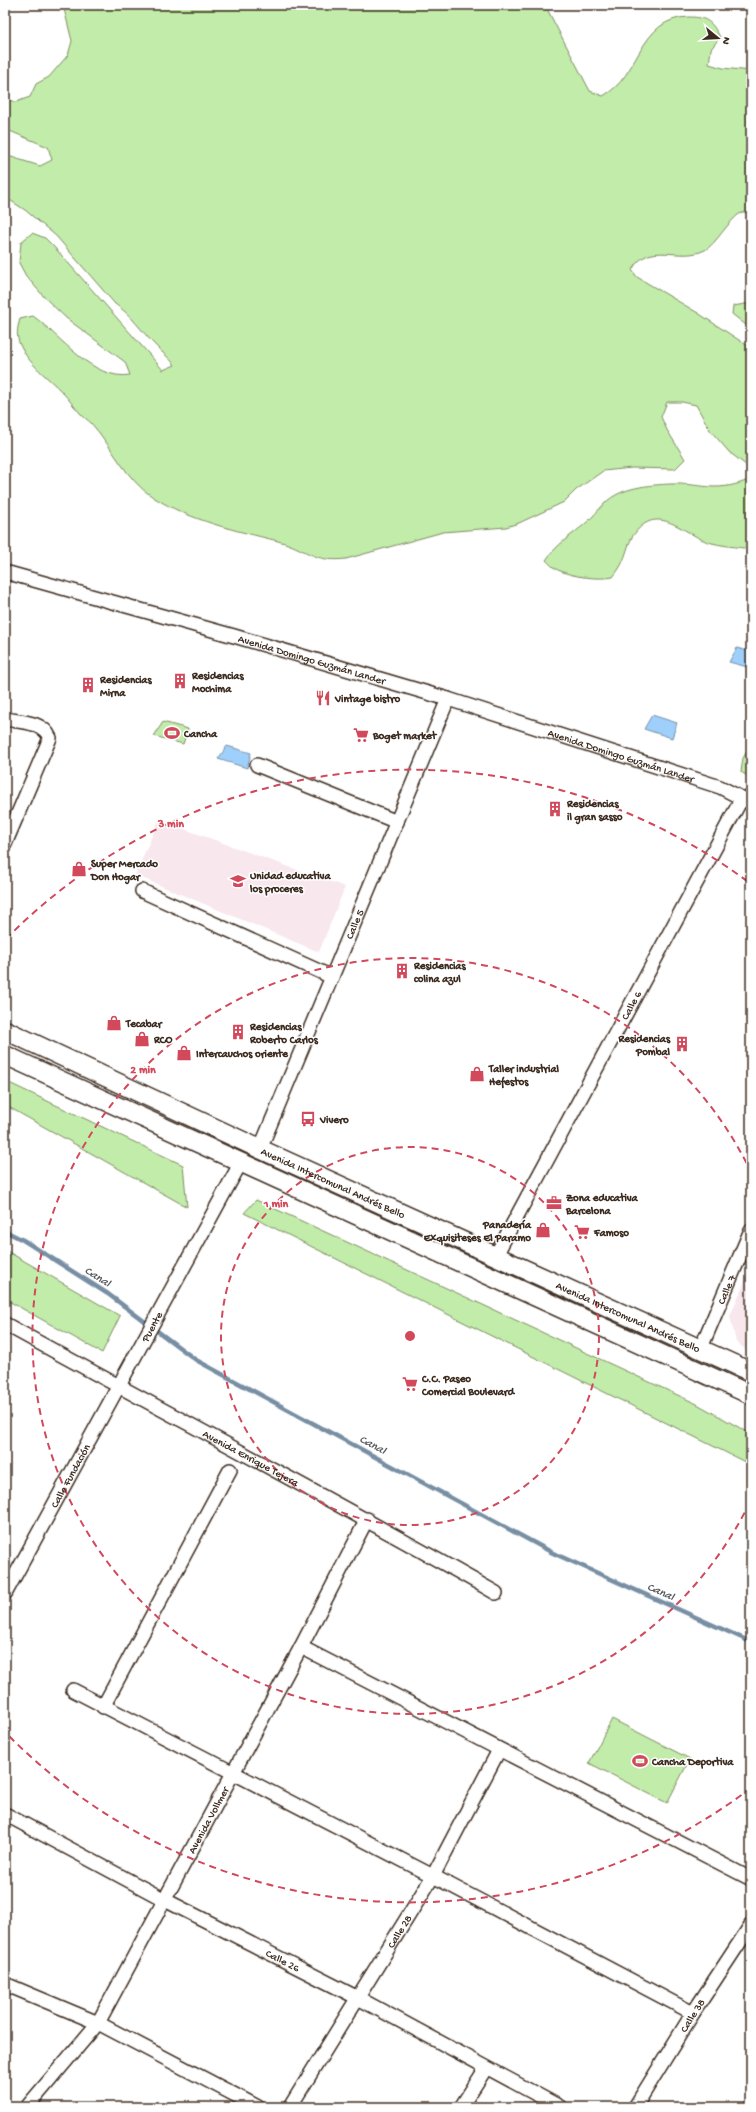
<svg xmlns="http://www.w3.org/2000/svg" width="756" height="2112" font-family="'Gochi Hand',sans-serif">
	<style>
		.built { fill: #f8e7ed }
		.green { fill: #c2eca9; stroke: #7e8b64 }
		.water { fill: #9fd0fc; stroke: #778ea3 }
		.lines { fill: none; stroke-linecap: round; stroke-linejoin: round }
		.stream { stroke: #778ea3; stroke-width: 4.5 }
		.minor-casing { stroke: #3b2a1e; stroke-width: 16 }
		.secondary-casing { stroke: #3b2a1e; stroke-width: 21 }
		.minor { stroke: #fff; stroke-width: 13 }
		.secondary { stroke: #fff; stroke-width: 18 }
		.ring { fill: none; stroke: #d1495b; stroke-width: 2; stroke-dasharray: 7 5 }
		.labels { text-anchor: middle; stroke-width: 3; stroke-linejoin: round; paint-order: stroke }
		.street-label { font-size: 11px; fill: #3b2a1e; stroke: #fff }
		.poi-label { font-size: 11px; font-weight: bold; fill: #3b2a1e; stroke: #fff; text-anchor: start }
		.water-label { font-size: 12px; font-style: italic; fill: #595c61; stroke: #fff }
		.centre { fill: #d1495b; stroke: #fff; stroke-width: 2 }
		.ring-label { font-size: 12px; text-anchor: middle; font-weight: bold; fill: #d1495b; stroke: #fff; stroke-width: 3; stroke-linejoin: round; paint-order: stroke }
	</style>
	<rect width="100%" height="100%" fill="#fff"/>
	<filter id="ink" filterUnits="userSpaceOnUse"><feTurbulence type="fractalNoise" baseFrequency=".025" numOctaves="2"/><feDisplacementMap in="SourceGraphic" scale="8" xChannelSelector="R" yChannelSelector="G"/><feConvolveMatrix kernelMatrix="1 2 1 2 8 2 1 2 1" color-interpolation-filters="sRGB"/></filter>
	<g filter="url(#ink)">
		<path class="built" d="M159 820 345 887 319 952 135 875Z
			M751 1267V1354L736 1342 730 1316Z"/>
		<path class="green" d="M63 5H545L590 91 603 96C641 76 638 18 689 17 707 17 712 22 720 37L711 49 709 64 723 68 751 71V215L746 212 739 214C727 223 715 245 705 250 679 263 649 239 632 270L637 277 698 313 751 348V549C737 547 722 546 708 542 683 533 658 503 635 533 629 540 627 552 623 561 621 566 617 572 613 577 599 580 572 577 558 570 553 568 549 563 546 560 557 544 572 535 586 523 593 517 598 510 605 503 621 487 649 485 671 484 701 483 714 493 746 481L751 469 729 452 710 430 696 405 682 402H667L661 417 667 430 685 459 675 469 632 468 603 471 576 490 564 502 519 523 506 527 443 532 346 559C313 563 306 548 278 541 234 530 191 521 153 497 126 480 112 446 91 423 88 420 83 417 80 413 74 407 69 399 62 392 48 377 29 365 20 345 16 336 17 329 20 319L33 316C61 336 93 381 130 375L125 362 66 318 45 298 26 276 19 263 21 242 32 233 45 238 55 248 163 370 175 365C169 357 162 353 155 345 141 331 132 315 115 304L56 236 25 210 5 197V155L40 166 52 160 48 147 5 129V99L16 102 30 97 36 84 49 77 68 55 72 41Z
			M751 303V329L732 314 733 306Z
			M163 722 188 729 183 744 154 736Z
			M751 745V778L741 772 743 758Z
			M5 1081 183 1165 187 1207 5 1105Z
			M256 1200 697 1404 751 1434V1465L244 1213Z
			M5 1250 120 1316 102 1353 5 1299Z
			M612 1719 690 1759 667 1803 589 1763Z"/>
		<path class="water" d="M737 648 751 652V668L729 662Z
			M652 715 677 723 672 738 644 729Z
			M227 746 251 753 247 768 218 759Z"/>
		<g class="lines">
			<path class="stream" d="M5 1231 23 1240 108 1294 196 1360 553 1553 751 1642"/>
			<defs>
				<g id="minor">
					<path id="s1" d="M5 572 234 636 448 699 720 787 751 803"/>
					<path d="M5 719C21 722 43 721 50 738L5 844"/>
					<path d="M257 765 397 822"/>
					<path d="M142 891 332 977"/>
					<path id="s2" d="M260 1149 448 699"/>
					<path id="s3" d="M496 1255 742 798"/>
					<path id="s4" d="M5 1324C168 1414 334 1500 496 1593"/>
					<path id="s5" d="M700 1350 751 1230"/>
					<path id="s6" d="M5 1594 240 1164"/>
					<path d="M301 1647 751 1879"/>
					<path d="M73 1690 433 1876 693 2013"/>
					<path d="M103 1707 230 1470"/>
					<path id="s7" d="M5 1814 165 1900 358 1998 560 2107"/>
					<path d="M5 1984 98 2023 258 2107"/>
					<path id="s8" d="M27 2107 98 2023 301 1647 367 1519"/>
					<path id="s9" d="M290 2107 433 1876 499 1750"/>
					<path d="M461 2107 486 2068"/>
					<path id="s10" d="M635 2107 693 2013 751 1925"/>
				</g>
				<g id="secondary">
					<path id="s11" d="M5 1030 260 1149 751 1372"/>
					<path d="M5 1055 751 1395"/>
				</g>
			</defs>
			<use href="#minor" class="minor-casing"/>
			<use href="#secondary" class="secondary-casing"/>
			<use href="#minor" class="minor"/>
			<use href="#secondary" class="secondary"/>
		</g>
	</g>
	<g class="ring">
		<circle cx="410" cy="1336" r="189"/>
		<path d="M750 1502A378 378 0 1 1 750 1170"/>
		<path d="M751 1788A566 566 0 0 1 6 1733M6 939A566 566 0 0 1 751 884"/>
	</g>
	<defs>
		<symbol id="building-bare" viewBox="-9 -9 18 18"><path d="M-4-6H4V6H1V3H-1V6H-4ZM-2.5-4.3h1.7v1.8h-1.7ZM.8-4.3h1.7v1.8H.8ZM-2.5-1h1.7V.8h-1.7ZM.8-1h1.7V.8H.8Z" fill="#d1495b" stroke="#fff" stroke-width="2.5" paint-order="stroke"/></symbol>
		<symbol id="restaurant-bare" viewBox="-9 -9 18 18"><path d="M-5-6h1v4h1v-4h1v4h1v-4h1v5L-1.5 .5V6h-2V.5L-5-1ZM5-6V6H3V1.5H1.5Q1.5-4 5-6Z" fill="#d1495b" stroke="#fff" stroke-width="2.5" paint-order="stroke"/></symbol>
		<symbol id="stadium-bare" viewBox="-9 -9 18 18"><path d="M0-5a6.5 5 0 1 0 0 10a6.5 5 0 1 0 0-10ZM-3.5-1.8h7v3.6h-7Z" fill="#d1495b" stroke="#fff" stroke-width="2.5" paint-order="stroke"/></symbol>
		<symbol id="supermarket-bare" viewBox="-9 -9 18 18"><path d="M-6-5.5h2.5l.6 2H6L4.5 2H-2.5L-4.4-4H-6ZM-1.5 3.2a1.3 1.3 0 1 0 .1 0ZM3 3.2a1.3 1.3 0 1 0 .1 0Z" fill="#d1495b" stroke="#fff" stroke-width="2.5" paint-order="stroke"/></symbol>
		<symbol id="shop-bare" viewBox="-9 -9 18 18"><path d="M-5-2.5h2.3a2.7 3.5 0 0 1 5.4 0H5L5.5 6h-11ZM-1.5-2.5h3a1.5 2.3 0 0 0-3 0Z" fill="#d1495b" stroke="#fff" stroke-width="2.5" paint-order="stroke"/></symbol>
		<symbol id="school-bare" viewBox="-9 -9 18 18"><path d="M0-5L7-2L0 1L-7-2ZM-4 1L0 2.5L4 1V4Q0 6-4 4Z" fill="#d1495b" stroke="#fff" stroke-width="2.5" paint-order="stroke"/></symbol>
		<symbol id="bus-bare" viewBox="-9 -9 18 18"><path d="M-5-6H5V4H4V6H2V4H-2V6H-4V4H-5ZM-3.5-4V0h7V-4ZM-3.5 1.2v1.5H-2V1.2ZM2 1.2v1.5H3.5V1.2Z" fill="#d1495b" stroke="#fff" stroke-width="2.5" paint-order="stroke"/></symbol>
		<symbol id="office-bare" viewBox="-9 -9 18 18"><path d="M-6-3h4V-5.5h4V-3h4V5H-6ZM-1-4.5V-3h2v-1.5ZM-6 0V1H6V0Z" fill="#d1495b" stroke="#fff" stroke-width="2.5" paint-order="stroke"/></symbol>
	</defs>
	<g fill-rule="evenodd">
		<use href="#building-bare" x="169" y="670" width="22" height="22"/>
		<use href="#building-bare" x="77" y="674" width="22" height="22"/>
		<use href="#restaurant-bare" x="312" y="687" width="22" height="22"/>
		<use href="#stadium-bare" x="161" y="722" width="22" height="22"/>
		<use href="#supermarket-bare" x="350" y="724" width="22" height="22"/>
		<use href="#building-bare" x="544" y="798" width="22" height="22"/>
		<use href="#shop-bare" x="68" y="858" width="22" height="22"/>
		<use href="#school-bare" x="227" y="870" width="22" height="22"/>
		<use href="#building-bare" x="391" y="960" width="22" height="22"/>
		<use href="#shop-bare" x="103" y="1012" width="22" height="22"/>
		<use href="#building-bare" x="227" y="1021" width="22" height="22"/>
		<use href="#shop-bare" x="131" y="1028" width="22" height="22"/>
		<use href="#building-bare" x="671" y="1033" width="22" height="22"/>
		<use href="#shop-bare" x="173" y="1042" width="22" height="22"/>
		<use href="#shop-bare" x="466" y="1063" width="22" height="22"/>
		<use href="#bus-bare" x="297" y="1108" width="22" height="22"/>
		<use href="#office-bare" x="543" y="1192" width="22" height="22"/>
		<use href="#shop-bare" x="532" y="1219" width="22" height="22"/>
		<use href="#supermarket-bare" x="571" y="1221" width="22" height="22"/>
		<use href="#supermarket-bare" x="399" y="1373" width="22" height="22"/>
		<use href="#stadium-bare" x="629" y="1750" width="22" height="22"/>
	</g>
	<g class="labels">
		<g class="street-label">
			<text dy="4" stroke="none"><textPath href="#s1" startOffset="319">Avenida Domingo Guzmán Lander</textPath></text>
			<text dy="4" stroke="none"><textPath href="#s1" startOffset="643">Avenida Domingo Guzmán Lander</textPath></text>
			<text dy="4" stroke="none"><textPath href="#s2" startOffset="244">Calle 5</textPath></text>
			<text dy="4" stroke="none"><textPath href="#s3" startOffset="284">Calle 6</textPath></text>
			<text dy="4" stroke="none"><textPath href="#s11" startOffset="362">Avenida Intercomunal Andrés Bello</textPath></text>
			<text dy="4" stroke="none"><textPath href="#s5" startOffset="66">Calle 7</textPath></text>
			<text dy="4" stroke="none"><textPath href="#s11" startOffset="686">Avenida Intercomunal Andrés Bello</textPath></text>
			<text dy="4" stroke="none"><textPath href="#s6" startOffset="305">Puente</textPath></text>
			<text dy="4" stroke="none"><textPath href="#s4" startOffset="280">Avenida Enrique Tejera</textPath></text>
			<text dy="4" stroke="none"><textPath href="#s6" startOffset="135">Calle Fundación</textPath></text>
			<text dy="4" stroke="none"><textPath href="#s8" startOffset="341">Avenida Vollmer</textPath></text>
			<text dy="4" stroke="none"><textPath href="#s9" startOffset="207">Calle 28</textPath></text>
			<text dy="4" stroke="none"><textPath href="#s7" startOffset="314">Calle 26</textPath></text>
			<text dy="4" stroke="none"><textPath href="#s10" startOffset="108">Calle 38</textPath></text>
		</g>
		<g class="poi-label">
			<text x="192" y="679">Residencias<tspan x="192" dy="13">Mochima</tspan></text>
			<text x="100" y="683">Residencias<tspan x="100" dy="13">Mirna</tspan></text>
			<text x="335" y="702">Vintage bistro</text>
			<text x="184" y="737">Cancha</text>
			<text x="373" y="739">Boget market</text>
			<text x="567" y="807">Residencias<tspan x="567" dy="13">il gran sasso</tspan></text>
			<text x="91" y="867">Super Mercado<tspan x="91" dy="13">Don Hogar</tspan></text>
			<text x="250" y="879">Unidad educativa<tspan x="250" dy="13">los proceres</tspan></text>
			<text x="414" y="969">Residencias<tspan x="414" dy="13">colina azul</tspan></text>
			<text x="126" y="1027">Tecabar</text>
			<text x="250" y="1030">Residencias<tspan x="250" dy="13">Roberto Carlos</tspan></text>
			<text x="670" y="1042" text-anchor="end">Residencias<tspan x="670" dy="13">Pombal</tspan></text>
			<text x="154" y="1043">RCO</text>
			<text x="196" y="1057">Intercauchos oriente</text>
			<text x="489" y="1072">Taller industrial<tspan x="489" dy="13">Hefestos</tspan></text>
			<text x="320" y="1123">Vivero</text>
			<text x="566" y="1201">Zona educativa<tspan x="566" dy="13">Barcelona</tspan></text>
			<text x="531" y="1228" text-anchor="end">Panadería<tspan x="531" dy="13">Exquisiteses El Paramo</tspan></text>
			<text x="594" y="1236">Famoso</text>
			<text x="422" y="1382">C.C. Paseo<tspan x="422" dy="13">Comercial Boulevard</tspan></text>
			<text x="652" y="1765">Cancha Deportiva</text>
		</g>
		<g class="water-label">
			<text transform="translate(98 1276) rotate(32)" y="4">Canal</text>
			<text transform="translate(373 1444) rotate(28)" y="4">Canal</text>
			<text transform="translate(661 1591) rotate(24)" y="4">Canal</text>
		</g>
	</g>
	<circle cx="410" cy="1336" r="6" class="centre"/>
	<g class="ring-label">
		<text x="171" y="827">3 min</text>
		<text x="143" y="1073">2 min</text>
		<text x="276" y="1207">1 min</text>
	</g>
	<rect width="756" height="2112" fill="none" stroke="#fff" stroke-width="20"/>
	<rect x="10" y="10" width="736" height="2092" fill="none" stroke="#3b2a1e" stroke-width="1.5" filter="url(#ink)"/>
	<g transform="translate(718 38) rotate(108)" stroke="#ffffff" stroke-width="3" paint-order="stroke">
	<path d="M0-3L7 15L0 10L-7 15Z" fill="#3b2a1e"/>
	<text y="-6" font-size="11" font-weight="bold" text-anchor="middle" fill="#3b2a1e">N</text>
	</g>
</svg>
